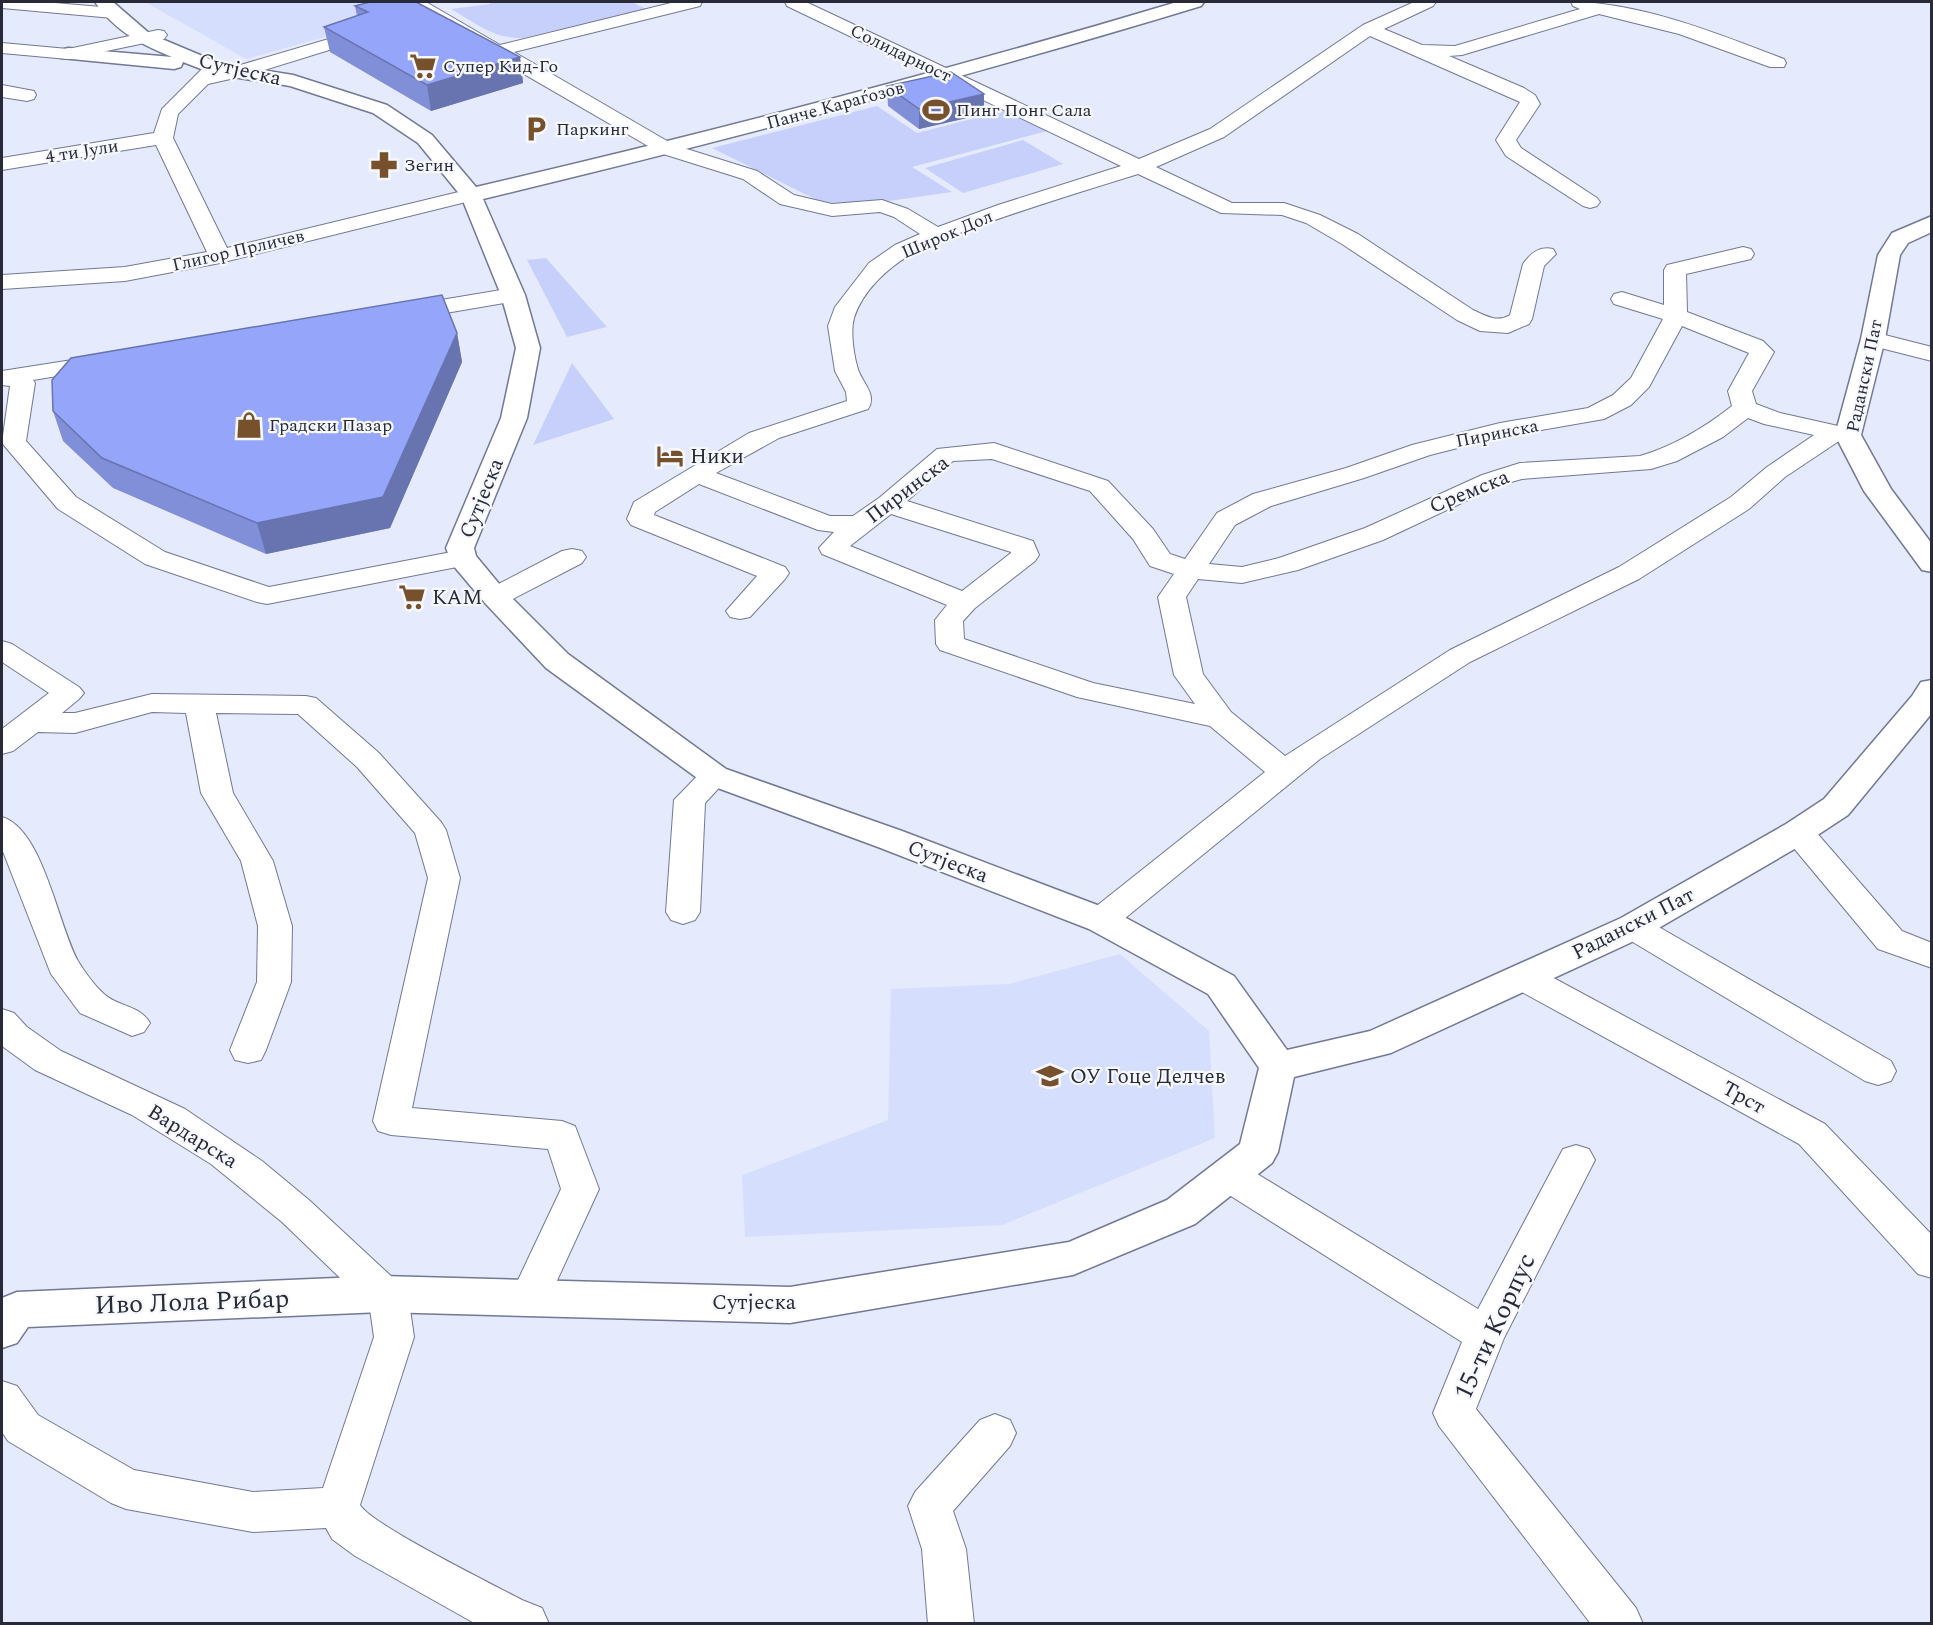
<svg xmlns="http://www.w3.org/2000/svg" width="1933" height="1625" font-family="Spectral,serif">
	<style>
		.built { fill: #d6defd }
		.green { fill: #c6d0fb }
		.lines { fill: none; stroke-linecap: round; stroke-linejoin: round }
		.street-casing { stroke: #727895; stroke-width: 2 }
		.secondary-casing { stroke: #727895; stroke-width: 3 }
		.street { fill: #fff; fill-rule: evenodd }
		.secondary { fill: #fff; fill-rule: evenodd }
		.wall { fill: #808fd7 }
		.shaded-wall { fill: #6874af }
		.building { fill: #95a6fa; stroke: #6874af; stroke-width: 1.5 }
		.labels { text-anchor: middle; stroke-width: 4.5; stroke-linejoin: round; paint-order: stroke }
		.far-street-label { font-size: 18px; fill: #282b37; stroke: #f6f8fe }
		.far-poi-label { font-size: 18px; fill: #282b37; stroke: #f6f8fe; text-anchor: start }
		.street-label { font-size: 21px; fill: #282b37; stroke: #f6f8fe }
		.poi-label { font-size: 21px; fill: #282b37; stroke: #f6f8fe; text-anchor: start }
		.near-street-label { font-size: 26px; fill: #282b37; stroke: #f6f8fe }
	</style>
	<rect width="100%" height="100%" fill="#e5eafd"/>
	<path class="built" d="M145 2H389L404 15 246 59Z
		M1120 954 1209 1031 1215 1138 1002 1225 745 1237 742 1175 888 1120 891 989 1009 984Z"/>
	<path class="green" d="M490 2H632L646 9 523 38C493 39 476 23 451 9L490 4Z
		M877 106 917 133 1007 110 1047 131 912 167 952 192 853 206 817 200 712 148Z
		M1023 140 1063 164 963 193 925 168Z
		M546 258 607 327 567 337 527 260Z
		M572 363 614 419 533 445Z"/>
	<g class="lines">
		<defs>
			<path id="street" d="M2 2H43L113 8 119 9 122 13 119 17 113 18 2 8Z
				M405 2H426L500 45 675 2H702L700 6 514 52 674 145 757 171 794 195 832 204 882 200 908 209 938 227 998 205 1121 166 787 6 785 2H806L1139 159 1210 129 1363 25 1414 2H1436L1433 6 1384 29 1422 45 1455 46 1580 9 1573 6 1571 2C1640 2 1719 34 1784 59L1786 63 1784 67H1770L1679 34 1599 14 1462 55 1449 56 1524 88 1535 95 1540 104 1516 140 1521 148 1597 198 1600 202 1597 206 1590 208 1583 206 1506 156 1496 140 1520 102 1370 36 1224 137 1156 167 1232 203H1284L1320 215 1358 234 1473 310C1486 316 1497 323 1510 315L1523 264C1531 253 1539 246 1553 249L1556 254 1544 266 1532 319 1529 324 1508 333 1480 331 1457 320 1342 244 1306 223 1282 215 1221 213 1138 174C1083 191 1027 208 973 228 952 236 930 244 910 255 887 268 862 292 854 318 850 332 854 358 859 372 864 384 877 396 868 409L779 438 716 473 830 516H853L879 498 937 449 994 443 1108 481 1153 529 1170 554 1185 559 1217 513 1253 494 1346 468 1412 445 1500 423 1588 408 1613 395 1631 378 1663 319 1614 304 1611 299 1614 294 1622 292 1664 305V270L1667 265 1743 247 1751 249 1754 254 1751 259 1686 274 1687 312 1763 341 1774 352 1752 391 1756 404 1780 413 1856 430 1859 435 1856 440 1847 442 1839 441 1785 477 1749 509 1639 579 1470 662 1320 759 1113 928 1101 932 1089 928 1084 920 1089 912 1265 772 1210 726 1077 697 940 650 936 644 935 620 947 605 822 554 819 548 834 532 818 530 699 484 655 512 654 515 785 567 789 573 785 579 750 617 740 619 730 617 726 611 757 576 631 525 627 519 634 502 749 433 847 401 846 392 835 371 828 326 835 307 869 263 895 245 920 234 894 217 880 212 832 216 780 204 743 179 660 153 491 55ZM1682 326 1749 353 1728 391 1732 406C1704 428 1674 446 1640 456L1520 463 1482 475 1365 528 1279 558 1242 567 1209 564 1235 525 1271 506 1364 478 1430 455 1501 437 1604 419 1631 405 1649 387ZM1748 418 1764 424 1814 435 1767 467 1731 497 1619 567 1450 650 1285 756 1231 712 1203 674 1186 597 1198 579 1242 583 1298 570 1383 540 1500 485 1522 479 1651 469 1677 461 1723 437ZM992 459 1090 491 1133 539 1150 566 1174 574 1158 597 1174 675 1195 704 1093 683 964 639 963 621 975 608 1035 561 1039 555 1033 541 907 501 953 461ZM891 514 1011 552V553L962 591 850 546Z
				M158 30 164 31 167 35 164 39 68 59 2 53V43L68 49Z
				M349 33 355 34 358 38 355 42 248 75 208 84 178 114 173 138 227 248 471 189 478 191 481 195 478 199 220 263 125 281 2 289V275L125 267 207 252 156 145 2 170V158L154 133 162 109 207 64H221L222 69 237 66Z
				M2 85 34 91 36 95 34 99 27 101 2 97Z
				M513 288 521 290 524 295 521 300 405 320 397 318 394 313 397 308 405 306Z
				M1873 332 1932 347V361L1865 344 1861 339 1865 334Z
				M104 355 112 357 116 362 112 367 33 380 35 383 26 441 76 497 165 552 269 587 462 550 472 552 476 558 472 564 462 566 267 604 257 602 145 564 58 509 2 443 10 386 2 385V371Z
				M572 549 582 551 586 557 582 563 505 603 495 605 485 603 481 597 485 591 562 551Z
				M2 641 12 644 79 687 84 693 79 699 62 713H75L152 694 306 696 316 698 379 753 441 822 446 830 460 878 412 1108 562 1121 575 1126 599 1189 544 1309 530 1314 516 1309 510 1297 561 1189 548 1149 391 1135 378 1131 373 1121 428 878 415 833 357 767 298 714 216 713 233 793 273 861 292 926 291 982 266 1050 261 1060 248 1063 235 1060 230 1050 257 982 258 926 241 861 201 793 186 713 152 712 75 733 38 732 13 751 2 754V729L49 693 2 662Z
				M715 766 726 769 730 776 705 803 700 912 695 920 683 924 671 920 666 912 674 800 704 769Z
				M2 817C43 829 58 925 78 961 84 971 95 986 104 994 118 1007 140 1005 150 1023L144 1032 132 1036 80 1013 51 974 2 849Z
				M1798 821 1809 824 1902 931 1932 943V968L1878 949 1787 840 1782 832 1787 824Z
				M1633 915 1645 919 1891 1061 1896 1071 1891 1081 1878 1085 1865 1081 1621 935 1616 927 1621 919Z
				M1523 964 1535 968 1825 1124 1932 1235V1278L1918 1274 1799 1144 1511 986 1506 977 1511 968Z
				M2 1009 14 1013 27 1027 61 1051 185 1109 262 1161 309 1200 392 1277 410 1309 414 1337 360 1505C372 1525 494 1585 522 1600L542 1608 549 1624H476L355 1556 332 1539 326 1528 253 1532 126 1509 111 1503 8 1441 2 1432V1381L17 1386 38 1415 134 1470 253 1492 323 1488 374 1337 370 1309 363 1300 282 1222 211 1164 132 1115 35 1070 2 1046Z
				M1576 1145 1589 1149 1595 1160 1504 1338 1476 1409 1636 1608 1643 1624H1591L1439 1426 1433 1413 1462 1342 1215 1186 1209 1175 1215 1164 1228 1160 1241 1164 1478 1309 1563 1149Z
				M995 1414 1010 1420 1016 1433 1010 1446 953 1511 966 1549 974 1624H928L922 1549 908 1506 915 1492 980 1420Z"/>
			<path id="secondary" d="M95 2H113L150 34 219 63 293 75 387 105 432 135 476 187C712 132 946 71 1177 2H1204L1201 6C964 78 725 141 483 199L525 295 540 348 527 418 474 548 476 556 505 591 568 654 726 769 902 831 1113 911 1234 976 1287 1050 1370 1031 1621 918 1786 824 1824 799 1912 696 1921 682 1932 680V713L1848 815 1810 840 1645 936 1391 1053 1294 1077 1278 1152 1272 1163 1195 1224 1073 1275 790 1323 382 1312 28 1327 17 1343 2 1348V1298L17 1292 382 1276 790 1287 1069 1242 1167 1200 1240 1144 1259 1068 1208 994 1089 929 878 847 704 783 546 668 485 603 452 564 446 548 501 418 516 348 501 295 461 196 418 143 373 113 290 86 214 74 183 62 181 67 174 69 61 58 58 54 61 50 68 48 172 57C140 44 115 31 95 2Z
				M1932 216V232L1908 243 1900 255 1885 339 1861 435 1891 489 1932 544V572L1922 570 1864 491 1835 435 1861 339 1878 255 1892 233Z"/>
		</defs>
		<use href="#street" class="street-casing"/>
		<use href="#secondary" class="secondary-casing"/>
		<use href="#street" class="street"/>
		<use href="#secondary" class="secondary"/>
	</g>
	<path class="wall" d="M355 6 520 57 523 83 431 111 330 52 324 27 357 16Z
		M887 86 984 114 919 129 888 106Z
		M457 333 462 362 390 528 266 554 113 488 63 441 53 411Z"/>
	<path class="shaded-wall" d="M520 57 523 83 431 111 427 85Z
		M984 94V114L919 129V109Z
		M457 333 462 362 390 528 266 554 257 523Z"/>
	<path class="building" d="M370 2H416L520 57 427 85 324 27 368 12 355 6Z
		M951 72 984 94 919 109 887 86Z
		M442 295 457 333 383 497 257 523 102 458 53 411 52 380 71 358Z"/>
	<defs>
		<symbol id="supermarket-bare" viewBox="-9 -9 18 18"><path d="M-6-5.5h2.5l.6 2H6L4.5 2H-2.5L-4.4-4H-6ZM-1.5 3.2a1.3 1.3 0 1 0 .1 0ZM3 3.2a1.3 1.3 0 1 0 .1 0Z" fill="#76512c" stroke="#f6f8fe" stroke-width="2.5" paint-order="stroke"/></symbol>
		<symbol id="stadium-bare" viewBox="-9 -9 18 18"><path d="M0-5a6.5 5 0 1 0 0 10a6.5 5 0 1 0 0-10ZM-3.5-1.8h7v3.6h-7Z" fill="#76512c" stroke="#f6f8fe" stroke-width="2.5" paint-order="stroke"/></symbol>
		<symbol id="parking-bare" viewBox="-9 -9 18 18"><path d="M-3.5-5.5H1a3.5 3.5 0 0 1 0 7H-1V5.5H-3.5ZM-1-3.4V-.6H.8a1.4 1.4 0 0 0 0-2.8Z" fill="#76512c" stroke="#f6f8fe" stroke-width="2.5" paint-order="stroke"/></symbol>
		<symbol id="pharmacy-bare" viewBox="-9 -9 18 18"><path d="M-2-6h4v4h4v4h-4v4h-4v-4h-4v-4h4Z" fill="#76512c" stroke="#f6f8fe" stroke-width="2.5" paint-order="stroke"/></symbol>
		<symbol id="shop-bare" viewBox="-9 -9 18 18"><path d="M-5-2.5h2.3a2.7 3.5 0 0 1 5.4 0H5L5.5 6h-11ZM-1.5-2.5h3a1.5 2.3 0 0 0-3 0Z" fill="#76512c" stroke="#f6f8fe" stroke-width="2.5" paint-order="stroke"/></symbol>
		<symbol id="hotel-bare" viewBox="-9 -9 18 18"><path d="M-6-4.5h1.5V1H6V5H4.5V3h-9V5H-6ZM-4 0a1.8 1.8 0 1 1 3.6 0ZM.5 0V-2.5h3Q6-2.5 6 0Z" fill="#76512c" stroke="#f6f8fe" stroke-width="2.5" paint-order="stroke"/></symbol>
		<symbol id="school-bare" viewBox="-9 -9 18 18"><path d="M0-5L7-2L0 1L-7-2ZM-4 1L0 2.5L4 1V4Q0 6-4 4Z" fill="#76512c" stroke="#f6f8fe" stroke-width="2.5" paint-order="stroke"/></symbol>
	</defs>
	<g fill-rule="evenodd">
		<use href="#supermarket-bare" x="404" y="47" width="38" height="38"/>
		<use href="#stadium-bare" x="917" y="91" width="38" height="38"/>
		<use href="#parking-bare" x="517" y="110" width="38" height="38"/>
		<use href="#pharmacy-bare" x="365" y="146" width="38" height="38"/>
		<use href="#shop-bare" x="230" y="406" width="38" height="38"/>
		<use href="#hotel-bare" x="651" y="437" width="38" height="38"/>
		<use href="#supermarket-bare" x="393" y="578" width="38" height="38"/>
		<use href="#school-bare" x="1031" y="1057" width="38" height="38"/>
	</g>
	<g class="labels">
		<g class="far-street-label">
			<text transform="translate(901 53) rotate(26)" y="6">Солидарност</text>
			<text transform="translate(835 105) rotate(-15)" y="6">Панче Караѓозов</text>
			<text transform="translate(82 151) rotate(-9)" y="6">4 ти Јули</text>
			<text transform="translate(947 234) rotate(-23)" y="6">Широк Дол</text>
			<text transform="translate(238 250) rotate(-13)" y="6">Глигор Прличев</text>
			<text transform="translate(1864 376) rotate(-78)" y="6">Радански Пат</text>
			<text transform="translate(1497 433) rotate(-11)" y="6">Пиринска</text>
		</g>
		<g class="far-poi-label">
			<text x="443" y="72">Супер Кид-Го</text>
			<text x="956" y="116">Пинг Понг Сала</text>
			<text x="556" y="135">Паркинг</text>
			<text x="404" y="171">Зегин</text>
			<text x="269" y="431">Градски Пазар</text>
		</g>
		<g class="street-label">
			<text transform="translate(240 69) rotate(13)" y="7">Сутјеска</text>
			<text transform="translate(907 489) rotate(-37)" y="7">Пиринска</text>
			<text transform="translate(1469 491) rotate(-22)" y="7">Сремска</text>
			<text transform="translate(481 498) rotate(-68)" y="7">Сутјеска</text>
			<text transform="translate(948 861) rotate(21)" y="7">Сутјеска</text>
			<text transform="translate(1633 923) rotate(-27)" y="7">Радански Пат</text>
			<text transform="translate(1744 1097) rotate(29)" y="7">Трст</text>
			<text transform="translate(193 1136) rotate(32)" y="7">Вардарска</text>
			<text x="754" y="1309">Сутјеска</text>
		</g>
		<g class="poi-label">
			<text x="690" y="463">Ники</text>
			<text x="432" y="604">КАМ</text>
			<text x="1070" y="1083">ОУ Гоце Делчев</text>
		</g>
		<g class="near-street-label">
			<text transform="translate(192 1301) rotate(-2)" y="9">Иво Лола Рибар</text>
			<text transform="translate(1494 1326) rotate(-65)" y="9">15-ти Корпус</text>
		</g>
	</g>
	<rect width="1933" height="1625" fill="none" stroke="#282b37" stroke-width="6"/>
</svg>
